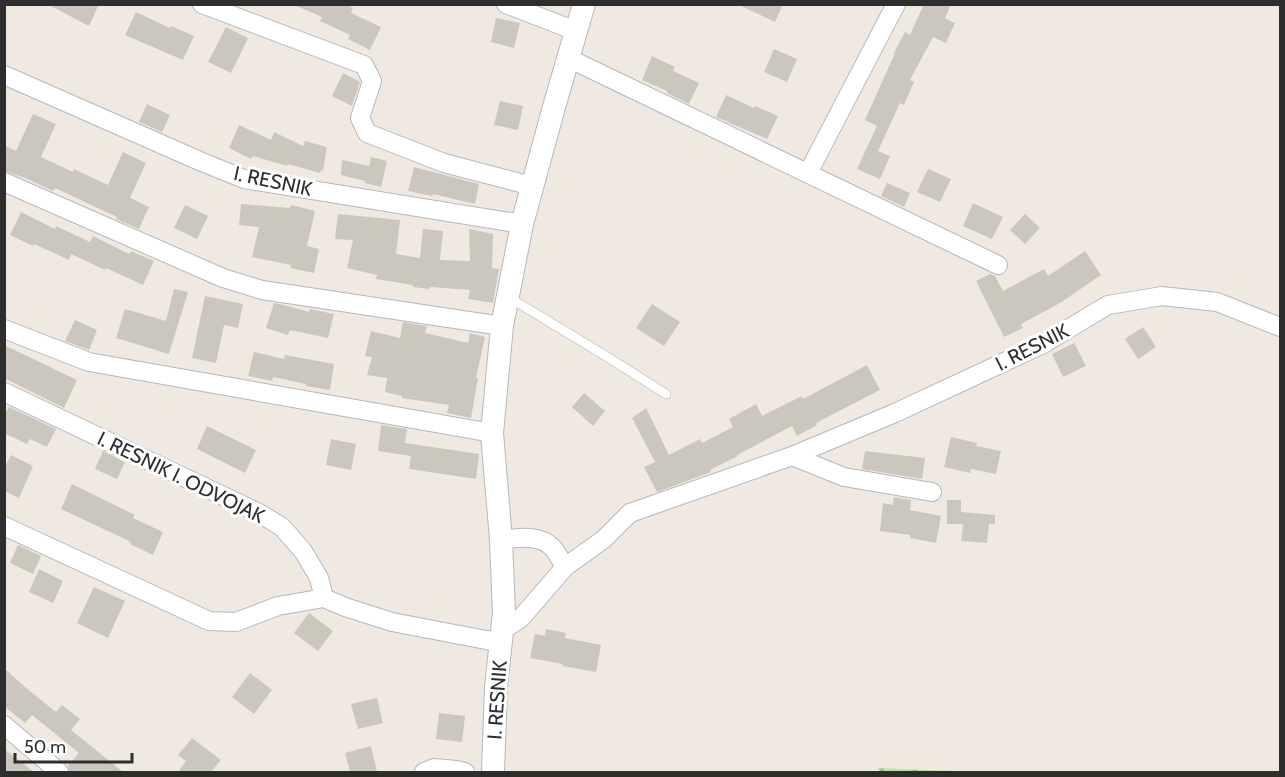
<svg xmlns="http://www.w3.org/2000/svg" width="1285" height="777" font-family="Cabin,sans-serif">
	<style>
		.forest { fill: url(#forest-firs) }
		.building { fill: #cbc7bf }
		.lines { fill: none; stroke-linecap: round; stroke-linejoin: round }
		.service-casing { stroke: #b4b7c1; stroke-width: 10 }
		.minor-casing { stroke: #b4b7c1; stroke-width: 20 }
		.tertiary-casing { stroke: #b4b7c1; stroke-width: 24 }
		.service { stroke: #fff; stroke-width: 9 }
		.minor { stroke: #fff; stroke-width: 18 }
		.tertiary { stroke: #fff; stroke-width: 22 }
		.labels { text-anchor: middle; stroke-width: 6; stroke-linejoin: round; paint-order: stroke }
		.street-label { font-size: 20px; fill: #2e2e2e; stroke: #fff }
	</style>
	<defs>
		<pattern id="forest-firs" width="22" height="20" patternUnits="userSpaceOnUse" patternTransform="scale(1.5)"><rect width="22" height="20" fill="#b6e59e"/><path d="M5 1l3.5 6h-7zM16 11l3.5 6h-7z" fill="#9dc588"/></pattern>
	</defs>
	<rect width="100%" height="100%" fill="#efe9e1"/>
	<path class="forest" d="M878 768 977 772H879Z"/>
	<path class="building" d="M47 4H99L89 26Z
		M292 4H345L353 8 351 13 381 27 370 50 348 39 350 35 320 21 322 17Z
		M737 4H783L775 22Z
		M924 4H951L945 18 955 23 946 43 933 37 910 80 914 82 904 105 900 103 878 151 890 156 880 179 857 169 877 126 865 120 895 53H894L905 32 910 35Z
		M136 12 170 28 171 26 194 36 183 60 125 35Z
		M496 18 520 23 514 48 491 42Z
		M226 27 248 38 231 73 208 62Z
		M774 49 797 59 787 82 764 72Z
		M652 56 675 67 673 71 699 83 689 104 667 93V91L642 80Z
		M343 73 360 82 352 106 332 96Z
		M726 95 754 108 755 106 778 116 767 139 716 117Z
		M500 101 523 106 518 130 494 125Z
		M147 104 170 115 162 132 139 122Z
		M33 114 56 124 41 157 73 172 74 169 108 185 123 152 146 163 130 198 149 207 139 229 116 219 117 217 55 188 53 191 25 178 4 171V145L16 151Z
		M239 125 271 140 274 132 303 146 305 141 327 147 323 171 321 170 320 173 288 164 287 166 253 156 251 159 229 148Z
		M371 157 387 161 381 187 365 183V181L341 175 342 160 369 166Z
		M414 167 479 184 475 204 433 194 432 196 408 191Z
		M928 169 951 179 940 202 917 192Z
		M887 183 910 193 904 207 881 196Z
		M973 203 1003 217 992 239 963 226Z
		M241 204 290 208 291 205 315 211 307 246 319 249 314 273 290 268 291 265 252 257 259 227 239 225Z
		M185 205 208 216 197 239 174 228Z
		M21 212 55 229 56 226 90 242 93 236 129 254 131 251 154 261 143 285 106 268 105 270 71 254 69 260 34 244 33 246 10 235Z
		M338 214 400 220 396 254 420 258 423 229 443 231 440 260 470 261 469 229 493 234 492 268 499 269 493 303 468 299 470 290 430 287 429 289 413 287V285L376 279 377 275 347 268 353 240 335 239Z
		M1025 214 1040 228 1025 244 1010 230Z
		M1085 251 1101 275 1060 303 1021 324 1023 328 1004 337 976 281 990 274 995 276 1003 291 1044 269 1048 276Z
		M174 289 188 292 169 354 116 338 125 309 166 321Z
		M205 296 243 304 238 328 224 325 216 363 192 358Z
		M274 303 284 305 309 312 310 309 334 314 328 338 290 330 288 335 266 328Z
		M652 304 680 322 664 346 636 328Z
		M75 320 97 330 89 350 65 341Z
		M403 322 427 326 425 333 468 343 470 333 485 337 476 378H478L471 418 447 413 449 405 402 398V396L385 392 387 378 367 375 372 357 365 356 371 331 400 338Z
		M1143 327 1156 347 1138 359 1125 339Z
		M1074 343 1086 366 1063 377 1052 354Z
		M4 345 77 380 64 408 4 378Z
		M254 352 284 359 285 355 334 364 330 390 306 386V384L273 377 272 381 248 376Z
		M867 365 880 390 816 423 817 425 797 436 792 426 737 455 738 456 710 470 711 472 657 492 644 467 655 462 632 418 646 408 669 455 700 439 702 443 733 427 729 419 756 404 762 416 802 396 803 399Z
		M584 393 605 411 593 426 572 407Z
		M9 407 56 429 47 447 30 439 27 444 4 433V416Z
		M381 425 407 429 405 443 479 454 476 479 409 469 411 456 378 451Z
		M207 426 256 450 245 473 197 449Z
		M951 437 977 443 976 446 1001 451 996 474 971 469 970 473 944 467Z
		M331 439 356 444 351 470 326 465Z
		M103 451 125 462 117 479 95 469Z
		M865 451 925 458 922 479 862 469Z
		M11 455 33 466 19 498 4 491V469Z
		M72 484 135 515 133 518 163 532 153 555 130 544 131 542 61 509Z
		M894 497 911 500 910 510 941 516 936 543 910 538V535L880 531 883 503 893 505Z
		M947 500H961V512L995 515V524H989L987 543 961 541 963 524H947Z
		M18 545 41 556 33 574 10 563Z
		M39 569 63 581 53 603 29 592Z
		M94 587 125 601 108 638 77 623Z
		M309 613 333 631 318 651 294 633Z
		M546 629 566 633 565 638 601 645 596 672 563 666V664L530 658 535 634 545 636Z
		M4 668 25 687 56 712 62 705 80 719 71 730 123 772H70L68 766 79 753 32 715 25 723 4 706Z
		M250 673 272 690 254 714 232 697Z
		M377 698 383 723 358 729 351 704Z
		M439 713 465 716 462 742 436 739Z
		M192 738 221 760 211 772H178L186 761 178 755Z
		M371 746 377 772H350L345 753Z
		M4 749 34 772H4Z"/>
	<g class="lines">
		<defs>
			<path id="service" d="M510 298 601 353 666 394"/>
			<path id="minor" d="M202 4 364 65 372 81 360 118 367 133 444 163 532 186
				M506 4 576 31
				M568 58 998 265
				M4 75 202 162 244 179 522 224
				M808 173 896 4
				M4 182 223 278 262 290 502 326
				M4 329 89 362 492 433
				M4 392 259 513 282 527 303 551 319 578 324 598
				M792 456 844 477 932 492
				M4 526 209 621 236 622 278 606 324 598 345 607 392 622 486 640 501 642
				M501 540C518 538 538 534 552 547 557 552 561 561 565 567
				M503 629 509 626 521 618 565 567 604 539 630 513 792 456 895 413 1043 344 1108 305 1162 296 1217 302 1280 327
				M4 725 59 772
				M424 772 434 768 456 770 465 772"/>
			<path id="tertiary" d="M493 772 496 687 504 613 501 540 492 433 502 326 522 224 554 107 584 4"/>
		</defs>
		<use href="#service" class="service-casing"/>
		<use href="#minor" class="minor-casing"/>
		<use href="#tertiary" class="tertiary-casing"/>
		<use href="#service" class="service"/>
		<use href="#minor" class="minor"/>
		<use href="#tertiary" class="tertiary"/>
	</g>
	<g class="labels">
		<g class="street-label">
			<text transform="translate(273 181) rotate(12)" y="7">I. RESNIK</text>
			<text transform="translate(1032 347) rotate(-27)" y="7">I. RESNIK</text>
			<text transform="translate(181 477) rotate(26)" y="7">I. RESNIK I. ODVOJAK</text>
			<text transform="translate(497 700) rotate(-86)" y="7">I. RESNIK</text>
		</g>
	</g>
	<rect width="1285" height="777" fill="none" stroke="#2e2e2e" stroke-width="12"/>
	<path d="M15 753v9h117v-9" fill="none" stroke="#2e2e2e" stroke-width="3"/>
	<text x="24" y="753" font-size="18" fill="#2e2e2e" stroke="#ffffff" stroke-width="4.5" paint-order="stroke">50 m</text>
</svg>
